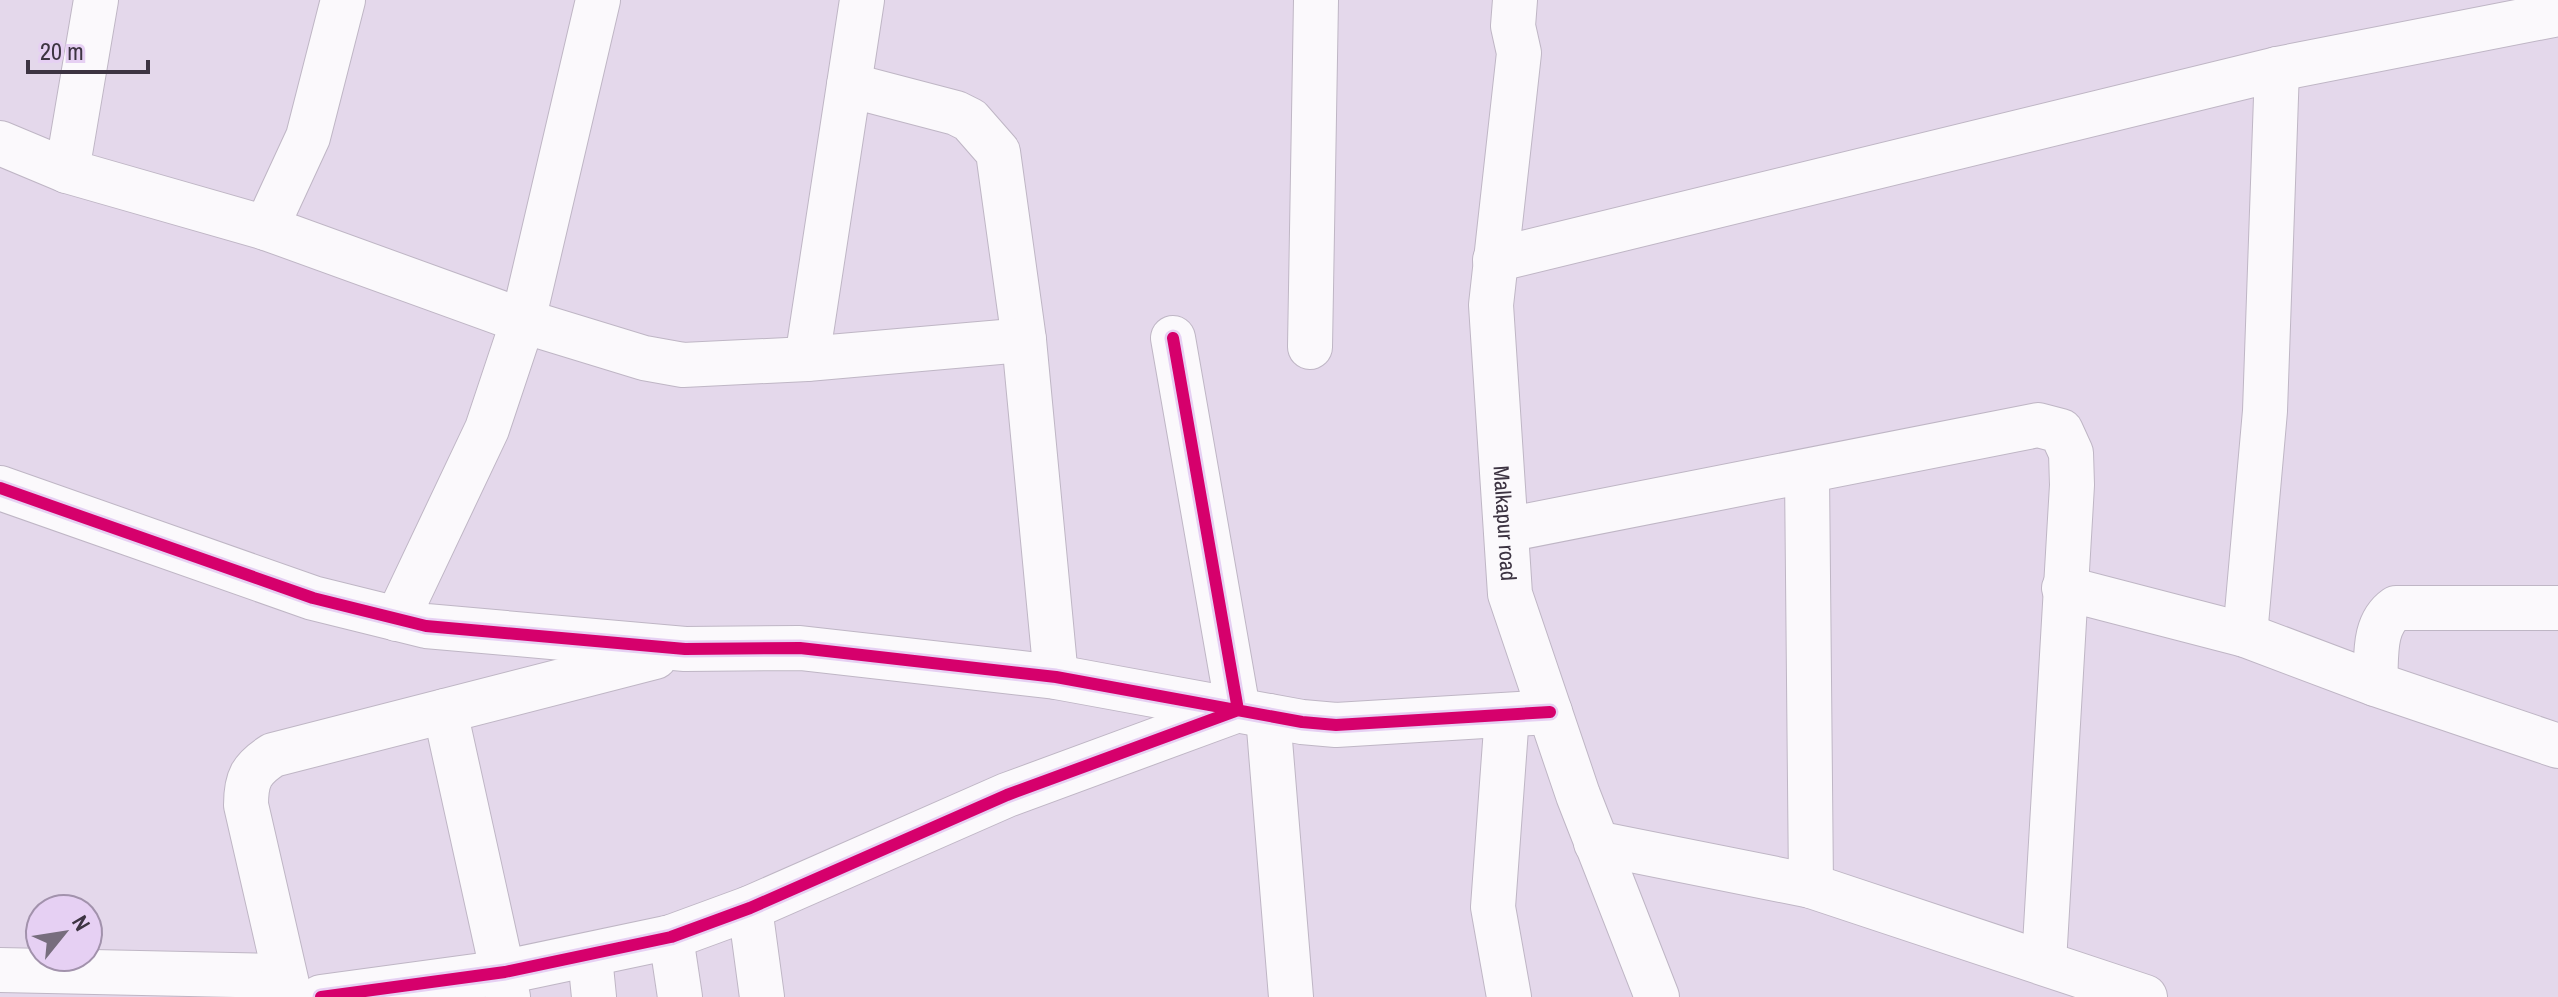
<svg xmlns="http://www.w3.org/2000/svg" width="2558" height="997" font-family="'Archivo Narrow',sans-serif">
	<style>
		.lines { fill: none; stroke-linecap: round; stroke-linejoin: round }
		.minor-casing { stroke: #bfb6c5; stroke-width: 46 }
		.minor { stroke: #fbf9fc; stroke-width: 44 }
		.cycleway-casing { stroke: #e6d0f3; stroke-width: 17 }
		.cycleway { stroke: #d6006c; stroke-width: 12 }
		.labels { text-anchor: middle; stroke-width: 6; stroke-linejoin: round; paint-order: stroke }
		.street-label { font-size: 22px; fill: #3d3442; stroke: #e6d0f3 }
	</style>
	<rect width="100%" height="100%" fill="#e4d8eb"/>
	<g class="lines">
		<defs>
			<g id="minor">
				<path id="s1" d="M1515 0 1513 26 1519 53 1491 305 1510 594 1578 795 1657 997"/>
				<path d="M849 85 956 113 970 120 998 152 1024 340 1056 677"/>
				<path d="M0 143 67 171 266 228 523 321 644 358 683 365 807 359 1024 340"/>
				<path d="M67 171 96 0"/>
				<path d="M266 228 308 137 343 0"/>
				<path d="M1495 260 2277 69 2558 14"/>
				<path d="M1310 347 1316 0"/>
				<path d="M807 359 862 0"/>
				<path d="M1807 473 1811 886"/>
				<path d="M0 488 313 598 426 626 685 649 800 648 1056 677 1302 722 1336 725 1550 712"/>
				<path d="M1506 530 2038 425 2061 431 2071 453 2072 485 2044 962"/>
				<path d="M2064 588 2245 635 2375 684 2558 746"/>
				<path d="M397 619 487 429 523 321 598 0"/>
				<path d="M2245 635 2265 411 2277 69"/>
				<path d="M2375 684C2377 658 2372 625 2396 608H2558"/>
				<path d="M445 711 508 997"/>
				<path d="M1507 715 1493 907 1509 997"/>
				<path d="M1268 716 1291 997"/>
				<path d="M1596 843 1811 886 2145 997"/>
				<path d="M750 908 762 997"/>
				<path d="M671 937 680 997"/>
				<path d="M590 957 594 997"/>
				<path d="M0 970 283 976"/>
				<path d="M290 997 246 805C246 779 251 769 273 755L655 657"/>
				<path d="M321 997 505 972 671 937 750 908 1007 795 1238 710 1173 338"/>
			</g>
		</defs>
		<use href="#minor" class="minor-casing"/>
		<use href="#minor" class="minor"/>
		<defs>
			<path id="cycleway" d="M0 488 313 598 426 626 685 649 800 648 1056 677 1302 722 1336 725 1550 712
				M321 997 505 972 671 937 750 908 1007 795 1238 710 1173 338"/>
		</defs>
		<use href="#cycleway" class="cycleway-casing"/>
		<use href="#cycleway" class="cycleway"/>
	</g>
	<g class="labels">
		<g class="street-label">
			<text dy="8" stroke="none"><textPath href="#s1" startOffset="526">Malkapur road</textPath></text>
		</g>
	</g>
	<g transform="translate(64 933) rotate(60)"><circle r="38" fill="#e6d0f3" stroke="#a292ac" stroke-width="2"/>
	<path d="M0-6L14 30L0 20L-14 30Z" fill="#776d7d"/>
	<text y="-12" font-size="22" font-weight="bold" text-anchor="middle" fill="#3d3442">N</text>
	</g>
	<path d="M28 60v12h120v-12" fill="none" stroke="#3d3442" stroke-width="4"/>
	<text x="40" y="60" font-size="24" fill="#3d3442" stroke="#e6d0f3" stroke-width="6" paint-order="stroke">20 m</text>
</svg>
